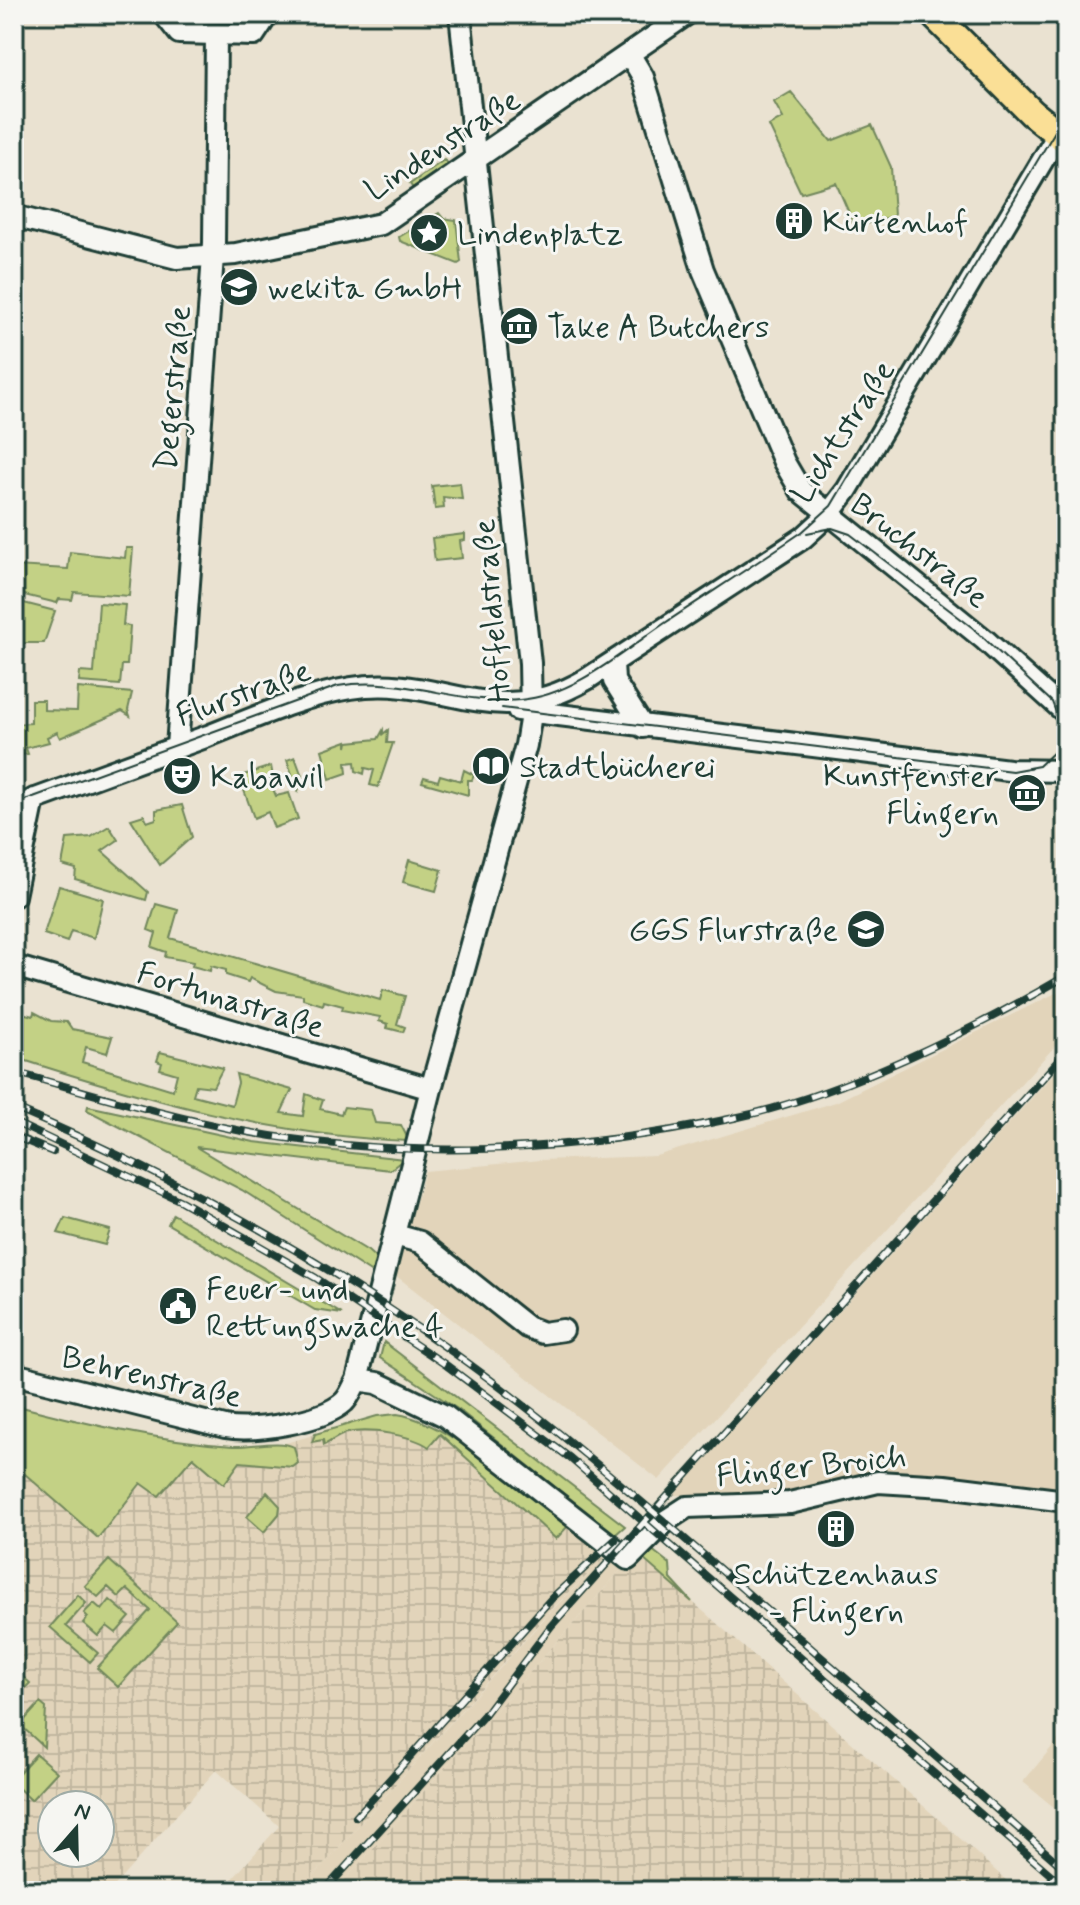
<svg xmlns="http://www.w3.org/2000/svg" width="1080" height="1905" font-family="Mynerve,sans-serif">
	<style>
		.built { fill: #e2d4ba }
		.industrial { fill: url(#industrial-grid); fill-rule: evenodd }
		.green { fill: #c3d185; stroke: #71875c; stroke-width: 2 }
		.lines { fill: none; stroke-linecap: round; stroke-linejoin: round }
		.minor-casing { stroke: #1f3d34; stroke-width: 26 }
		.major-casing { stroke: #1f3d34; stroke-width: 32 }
		.minor { stroke: #f6f6f2; stroke-width: 20 }
		.major { stroke: #fadf96; stroke-width: 26 }
		.tram { stroke: #1f3d34; stroke-width: 2 }
		.rail-casing { stroke: #1f3d34; stroke-width: 8 }
		.rail { stroke: #f6f6f2; stroke-width: 5; stroke-dasharray: 15; stroke-linecap: butt }
		.labels { text-anchor: middle; stroke-width: 6; stroke-linejoin: round; paint-order: stroke }
		.street-label { font-size: 32px; fill: #1f3d34; stroke: #f6f6f2 }
		.poi-label { font-size: 32px; fill: #1f3d34; stroke: #f6f6f2; text-anchor: start }
	</style>
	<defs>
		<pattern id="industrial-grid" width="8" height="8" patternUnits="userSpaceOnUse" patternTransform="scale(2)"><rect width="8" height="8" fill="#e2d4ba"/><path d="M0 4h8M4 0v8" fill="none" stroke="#c1b7a0"/></pattern>
	</defs>
	<rect width="100%" height="100%" fill="#eae2d1"/>
	<filter id="ink" filterUnits="userSpaceOnUse"><feTurbulence type="fractalNoise" baseFrequency=".0125" numOctaves="2"/><feDisplacementMap in="SourceGraphic" scale="16" xChannelSelector="R" yChannelSelector="G"/><feConvolveMatrix kernelMatrix="1 2 1 2 8 2 1 2 1" color-interpolation-filters="sRGB"/></filter>
	<g filter="url(#ink)">
		<path class="built" d="M1066 988V1034L659 1480 395 1275 425 1171 540 1160 656 1156 836 1102Z
			M1066 1060V1490L914 1477 851 1476 791 1497 674 1495Z
			M605 1558 621 1570 335 1891H300L554 1608Z
			M1066 1730V1817L1023 1782Z"/>
		<path class="industrial" d="M14 1405 139 1437 244 1446 282 1444 384 1415 408 1416 427 1423 477 1456 569 1525 605 1558 553 1608 300 1891H222L279 1826 216 1770 110 1891H35L14 1872ZM52 1805H100V1853H52Z
			M643 1558 954 1833 1018 1891H335L621 1570Z"/>
		<path class="green" d="M791 92 831 141 872 125 891 167 894 216 855 227 836 183 801 193 769 126 783 118 774 102Z
			M444 160 453 167 416 193 410 184Z
			M439 213 443 218 456 220 461 262 458 264 400 241 399 237Z
			M460 483 462 499 443 497 444 508 435 509 432 486Z
			M465 534V540L460 541 462 558 435 561 432 538Z
			M126 548H133L129 596 74 592 72 600 59 599 57 603 16 593 15 566 68 569 70 552 125 558Z
			M16 601 55 611 44 643H14Z
			M99 603 125 605 123 625 130 626 127 665H122L120 685 79 682 80 672 94 673Z
			M78 688 132 693 128 710 130 716 122 711 60 738 57 732 47 737 49 742 26 748 28 754 14 756V724L31 723V700H44V710L77 711Z
			M383 730V734L388 730 387 743H393L378 787 370 785 374 770 365 768 364 774 356 771 355 762 346 763 347 773 330 779 322 750 347 741V747L348 742 378 739Z
			M295 757 303 779 298 791 287 760Z
			M271 766 273 777 269 779 276 796 289 793 298 819 274 828 268 812 254 818 241 782 234 778Z
			M464 770 474 775 472 780H468V795L422 782 424 777 438 781 440 775 461 781Z
			M182 805 192 837 160 865 131 819 144 815 147 822 156 819V810Z
			M109 826 118 840 102 851 148 892 146 900 75 879 76 869 62 865 67 839 91 837Z
			M409 860 442 870 436 891 403 882Z
			M59 886 103 899 94 938 71 931 67 942 44 934Z
			M156 904 178 910 170 938 380 1000 383 990 405 996 397 1024 405 1027 403 1032 387 1028 388 1024 379 1021 380 1017 342 1010 343 1006 324 1001 323 1005 303 999V995L276 991 250 978 248 982 226 975V970L211 966 210 971 192 966 193 962 165 957 166 952 152 947 156 933 148 930Z
			M14 1006 23 1009 22 1013 33 1016 34 1012 51 1021 67 1022 72 1029 112 1037 107 1053 86 1047 82 1062 173 1090 177 1074 160 1069 162 1063 157 1061 160 1052 223 1068 213 1087 196 1085 193 1095 232 1105 238 1083 236 1074 292 1090 281 1113 303 1116 306 1094 323 1100 320 1109 341 1114 344 1107 371 1110 375 1123 401 1125 409 1141C272 1136 144 1099 14 1057Z
			M88 1106 254 1142 404 1159 390 1170 196 1147 368 1251 379 1261 375 1275 242 1190 87 1110Z
			M173 1214 342 1314 315 1310 168 1224Z
			M65 1218 110 1230 105 1245 58 1233Z
			M384 1342 625 1526 615 1535 459 1410 380 1358Z
			M14 1405C87 1424 158 1441 233 1446 251 1447 280 1439 294 1447L298 1463 293 1467 240 1462 224 1484 193 1457 159 1496 141 1483 98 1538 25 1474 14 1494Z
			M397 1414C447 1421 527 1493 569 1525L556 1539 440 1434 429 1447C412 1435 368 1428 347 1433 339 1435 332 1441 324 1445L323 1440 312 1442 315 1434 377 1416Z
			M267 1492 280 1506 279 1514 264 1532 247 1517Z
			M651 1549 670 1564 671 1579 692 1602 643 1559Z
			M109 1560 177 1622 118 1687 97 1668 150 1610 127 1589 119 1597 108 1587 98 1597 85 1586Z
			M78 1595 86 1603 66 1626 98 1653 90 1662 50 1627Z
			M110 1600 130 1617 116 1633 107 1626 98 1636 83 1623 88 1617 84 1613 94 1603 102 1610Z
			M14 1669 30 1683 16 1698 14 1696Z
			M40 1703 46 1708 44 1747 20 1725Z
			M36 1754 57 1772 31 1800 14 1784V1778Z"/>
		<g class="lines">
			<defs>
				<path id="minor" d="M164 14 179 33 254 35 268 14
					M630 55 643 77 703 270 784 462 801 491 985 640 1066 713
					M14 216 177 258 236 254 381 224 687 14
					M613 662 614 681 643 727
					M518 710 1009 770 1066 771
					M177 747 214 243 216 34
					M14 807C78 783 143 760 208 736 254 718 302 696 351 688 442 673 492 735 587 679L803 538 827 516 847 490 1066 121
					M14 896 34 799
					M14 966 431 1089
					M395 1235 420 1242 527 1327 543 1333 563 1330
					M14 1374 225 1427C254 1432 322 1422 344 1402 350 1396 353 1387 357 1380L431 1089 526 745 531 714 530 663 460 14
					M357 1380 377 1383 445 1416 628 1559 667 1520 687 1507 790 1503 878 1482 945 1486 1066 1501"/>
				<path id="major" d="M933 14 1032 113 1066 140"/>
			</defs>
			<use href="#minor" class="minor-casing"/>
			<use href="#major" class="major-casing"/>
			<use href="#minor" class="minor"/>
			<use href="#major" class="major"/>
			<path class="tram" d="M502 708 1012 771 1039 766 1055 751 1062 728 1052 702 973 628 850 534 832 528 807 533
				M14 804 338 686C401 675 459 705 520 700 573 696 622 652 665 623 710 593 757 563 802 532L831 506 1066 113"/>
			<defs>
				<path id="rail" d="M14 1072C90 1093 165 1116 242 1131 404 1161 573 1153 734 1118 840 1096 972 1031 1066 976
					M14 1108C169 1174 317 1256 454 1353 556 1426 649 1508 744 1590 851 1683 959 1776 1066 1870
					M14 1122 181 1201 316 1278 446 1365 570 1458 1066 1888
					M14 1136 53 1152
					M356 1817 552 1598 615 1540
					M324 1891 484 1715 551 1626 1066 1052"/>
			</defs>
			<use href="#rail" class="rail-casing"/>
			<use href="#rail" class="rail"/>
		</g>
	</g>
	<defs>
		<symbol id="building-disc" viewBox="-11 -11 22 22"><circle r="9.5" fill="#1f3d34" stroke="#f6f6f2"/><path d="M-4-6H4V6H1V3H-1V6H-4ZM-2.5-4.3h1.7v1.8h-1.7ZM.8-4.3h1.7v1.8H.8ZM-2.5-1h1.7V.8h-1.7ZM.8-1h1.7V.8H.8Z" fill="#fff"/></symbol>
		<symbol id="sight-disc" viewBox="-11 -11 22 22"><circle r="9.5" fill="#1f3d34" stroke="#f6f6f2"/><path d="M0-6L1.8-2.2L6-1.7L2.9 1.2L3.7 5.4L0 3.3L-3.7 5.4L-2.9 1.2L-6-1.7L-1.8-2.2Z" fill="#fff"/></symbol>
		<symbol id="school-disc" viewBox="-11 -11 22 22"><circle r="9.5" fill="#1f3d34" stroke="#f6f6f2"/><path d="M0-5L7-2L0 1L-7-2ZM-4 1L0 2.5L4 1V4Q0 6-4 4Z" fill="#fff"/></symbol>
		<symbol id="museum-disc" viewBox="-11 -11 22 22"><circle r="9.5" fill="#1f3d34" stroke="#f6f6f2"/><path d="M0-6L6-3V-2H-6V-3ZM-5-1h2V3h-2ZM-1-1h2V3h-2ZM3-1h2V3H3ZM-6 4H6V6H-6Z" fill="#fff"/></symbol>
		<symbol id="library-disc" viewBox="-11 -11 22 22"><circle r="9.5" fill="#1f3d34" stroke="#f6f6f2"/><path d="M-6-4Q-3-5.5-.7-3.5V5Q-3 3-6 4ZM6-4Q3-5.5 .7-3.5V5Q3 3 6 4Z" fill="#fff"/></symbol>
		<symbol id="theatre-disc" viewBox="-11 -11 22 22"><circle r="9.5" fill="#1f3d34" stroke="#f6f6f2"/><path d="M-5-5.5Q0-4 5-5.5V0Q5 5 0 6Q-5 5-5 0ZM-3.3-2.5H-1v1.5H-3.3ZM1-2.5H3.3v1.5H1ZM-2.8 1Q0 5.5 2.8 1Z" fill="#fff"/></symbol>
		<symbol id="civic-disc" viewBox="-11 -11 22 22"><circle r="9.5" fill="#1f3d34" stroke="#f6f6f2"/><path d="M-.6-6.5H3V-4.5H.6V-3L4-1V1h2V6H-6V1h2V-1L-.6-3ZM-1.2 2.5V6h2.4V2.5Z" fill="#fff"/></symbol>
	</defs>
	<g fill-rule="evenodd">
		<use href="#building-disc" x="772" y="199" width="44" height="44"/>
		<use href="#sight-disc" x="407" y="211" width="44" height="44"/>
		<use href="#school-disc" x="217" y="265" width="44" height="44"/>
		<use href="#museum-disc" x="497" y="304" width="44" height="44"/>
		<use href="#library-disc" x="469" y="744" width="44" height="44"/>
		<use href="#theatre-disc" x="160" y="754" width="44" height="44"/>
		<use href="#museum-disc" x="1005" y="771" width="44" height="44"/>
		<use href="#school-disc" x="844" y="907" width="44" height="44"/>
		<use href="#civic-disc" x="156" y="1284" width="44" height="44"/>
		<use href="#building-disc" x="814" y="1507" width="44" height="44"/>
	</g>
	<g class="labels">
		<g class="street-label">
			<text transform="translate(442 144) rotate(-33)" y="11">Lindenstraße</text>
			<text transform="translate(172 388) rotate(-85)" y="11">Degerstraße</text>
			<text transform="translate(842 431) rotate(-57)" y="11">Lichtstraße</text>
			<text transform="translate(920 550) rotate(38)" y="11">Bruchstraße</text>
			<text transform="translate(491 611) rotate(-95)" y="11">Hoffeldstraße</text>
			<text transform="translate(243 692) rotate(-20)" y="11">Flurstraße</text>
			<text transform="translate(231 999) rotate(17)" y="11">Fortunastraße</text>
			<text transform="translate(152 1376) rotate(13)" y="11">Behrenstraße</text>
			<text transform="translate(811 1465) rotate(-6)" y="11">Flinger Broich</text>
		</g>
		<g class="poi-label">
			<text x="822" y="232">Kürtenhof</text>
			<text x="457" y="244">Lindenplatz</text>
			<text x="267" y="298">wekita GmbH</text>
			<text x="547" y="337">Take A Butchers</text>
			<text x="519" y="777">Stadtbücherei</text>
			<text x="999" y="786" text-anchor="end">Kunstfenster<tspan x="999" dy="37">Flingern</tspan></text>
			<text x="210" y="787">Kabawil</text>
			<text x="838" y="940" text-anchor="end">GGS Flurstraße</text>
			<text x="206" y="1299">Feuer- und<tspan x="206" dy="37">Rettungswache 4</tspan></text>
			<text x="836" y="1584" text-anchor="middle">Schützenhaus<tspan x="836" dy="37">- Flingern</tspan></text>
		</g>
	</g>
	<rect width="1080" height="1905" fill="none" stroke="#f6f6f2" stroke-width="48"/>
	<rect x="24" y="24" width="1032" height="1857" fill="none" stroke="#1f3d34" stroke-width="3" filter="url(#ink)"/>
	<g transform="translate(76 1829) rotate(20)"><circle r="38" fill="#f6f6f2" stroke="#a0aca6" stroke-width="2"/>
	<path d="M0-6L14 30L0 20L-14 30Z" fill="#1f3d34"/>
	<text y="-12" font-size="22" font-weight="bold" text-anchor="middle" fill="#1f3d34">N</text>
	</g>
</svg>
